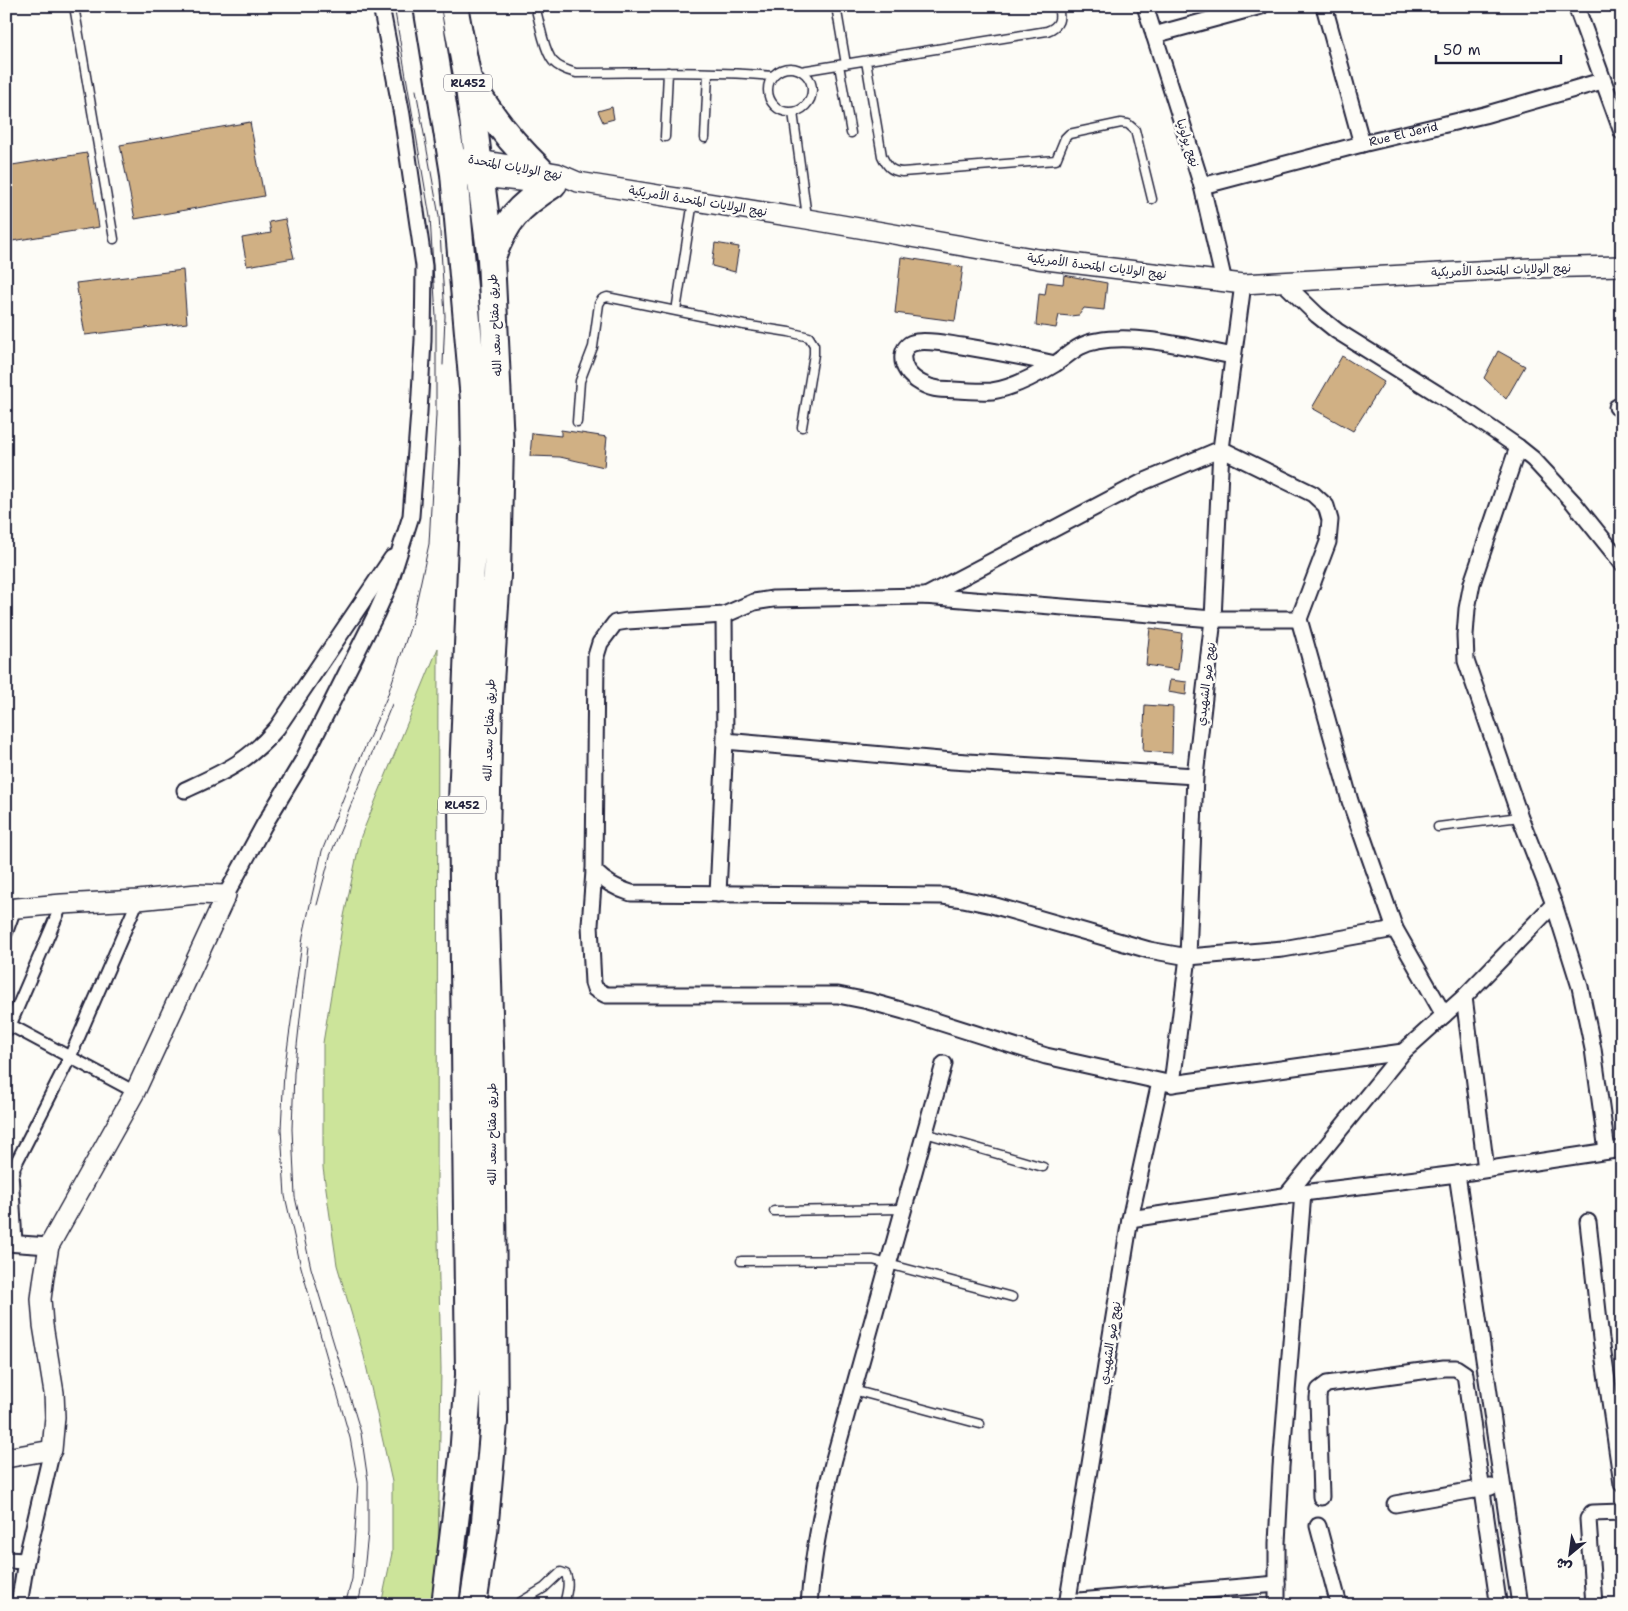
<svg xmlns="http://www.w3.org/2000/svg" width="1628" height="1611" font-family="'Shantell Sans','Playpen Sans Arabic',sans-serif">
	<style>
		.green { fill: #cce49a; stroke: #77836a }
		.building { fill: #d0b084; stroke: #22223b }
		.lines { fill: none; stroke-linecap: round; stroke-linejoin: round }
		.service-casing { stroke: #22223b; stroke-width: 11 }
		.pedestrian-casing { stroke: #22223b; stroke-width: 15 }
		.minor-casing { stroke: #22223b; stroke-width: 19 }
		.tertiary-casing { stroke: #22223b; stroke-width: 22 }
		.trunk-casing { stroke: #22223b; stroke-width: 30 }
		.service { stroke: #fdfcf7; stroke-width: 8 }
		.pedestrian { stroke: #fdfcf7; stroke-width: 11 }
		.minor { stroke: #fdfcf7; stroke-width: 15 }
		.tertiary { stroke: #fdfcf7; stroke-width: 19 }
		.trunk { stroke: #fdfcf7; stroke-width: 26 }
		.tram { stroke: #22223b; stroke-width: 1 }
		.labels { text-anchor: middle; stroke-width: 5; stroke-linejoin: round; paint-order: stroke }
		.shield { fill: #fdfcf7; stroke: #646373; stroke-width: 1 }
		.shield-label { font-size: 11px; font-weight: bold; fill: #22223b }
		.street-label { font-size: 12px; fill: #22223b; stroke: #fdfcf7 }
	</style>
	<rect width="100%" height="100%" fill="#fdfcf7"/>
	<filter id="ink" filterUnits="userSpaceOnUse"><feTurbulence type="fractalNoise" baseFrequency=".02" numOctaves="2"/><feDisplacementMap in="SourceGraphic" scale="10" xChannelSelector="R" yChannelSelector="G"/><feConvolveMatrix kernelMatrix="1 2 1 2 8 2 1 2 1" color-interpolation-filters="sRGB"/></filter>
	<g filter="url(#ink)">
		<path class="green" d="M438 648 437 1195 441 1369 438 1557 431 1605H381L392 1553V1482L364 1356 337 1265 323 1168V1043L343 921 361 836Z"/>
		<path class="building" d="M612 107 614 119 603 122 598 111Z
			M250 122 264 196 135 219 120 145Z
			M87 153 99 227 6 242V166Z
			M285 219 294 258 247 266 242 238 271 233 269 222Z
			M715 243 739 247 735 272 712 266Z
			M901 257 963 267 955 321 895 313Z
			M183 270 187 323 85 335 76 283Z
			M1064 275 1107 283 1104 310 1084 308 1079 315 1070 316 1059 315 1056 328 1036 325 1039 294 1045 295 1047 282 1063 284Z
			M1498 351 1525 366 1506 399 1484 378Z
			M1342 356 1384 382 1353 431 1312 408Z
			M561 430 607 437 604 467 560 457 530 456 532 433 561 436Z
			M1150 628 1182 633 1178 670 1146 665Z
			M1170 680 1187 682 1186 695 1168 692Z
			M1145 705 1173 707 1172 753 1143 751Z"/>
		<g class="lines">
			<defs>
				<path id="service" d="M74 6 114 239
					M535 6C538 17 540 27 543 38 549 60 553 67 576 73 642 73 708 70 773 76
					M836 6 846 64
					M866 61 882 156C887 166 890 171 902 172L1056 160 1065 138 1069 134 1121 123 1128 124 1135 130 1152 199
					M839 65 851 133
					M768 90a22 22 0 1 1 44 0a22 22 0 1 1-44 0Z
					M801 71 1047 31C1060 26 1061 19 1058 6
					M793 112 807 217
					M665 137 668 72
					M705 138 708 73
					M676 311 744 325 789 332 809 337 814 345V354L802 427
					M577 422 580 381 593 347 599 304 602 299 607 297 676 311 693 201
					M1438 827 1520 817
					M925 1133 1043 1167
					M774 1211 904 1209
					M741 1261 873 1260 1012 1297
					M853 1390 980 1424
					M520 1605 519 1603 544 1588 561 1572 566 1574C570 1584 566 1595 564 1605"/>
				<path id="pedestrian" d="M6 934 15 909
					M10 1025 62 904
					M6 1031 10 1025 135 1092
					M16 1243 12 1171 70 1057 138 900"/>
				<g id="minor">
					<path d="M1145 6 1202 186 1224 282"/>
					<path d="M1324 6 1362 144"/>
					<path d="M1576 6 1622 132"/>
					<path d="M1154 35 1261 6"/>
					<path id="s1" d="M1202 186 1362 144 1484 115 1602 81"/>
					<path d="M1284 283 1317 315 1337 331 1470 414 1518 447 1533 459 1573 502 1622 563"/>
					<path d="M1055 364C1024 357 993 351 962 346 948 344 931 340 917 342 901 344 900 360 907 371 914 381 928 388 939 389 957 390 975 392 992 391 1013 388 1037 375 1055 364 1070 354 1078 344 1097 341 1138 333 1192 348 1233 356"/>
					<path d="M1617 407H1622"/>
					<path d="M1518 447 1472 583 1467 609 1465 635 1466 661 1520 817 1554 904 1580 987 1593 1049 1607 1151"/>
					<path d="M926 596 1143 482 1221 449 1313 494 1326 506 1330 520 1328 542 1299 619 1350 801 1395 929 1444 1015"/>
					<path d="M1299 619H1213L924 596 773 599 754 602 724 615 627 621 615 623 600 643 596 656 594 871C605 882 615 888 631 893L943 896 963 899 992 905 1149 950 1188 957 1283 949 1395 929"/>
					<path d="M725 741 952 761 1195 776"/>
					<path d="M185 790C224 772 248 762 277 728L392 558"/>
					<path d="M594 871 590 925 593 983 595 989 606 995H838L868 1001 904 1011 1046 1056 1172 1084 1403 1052"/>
					<path d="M718 894 725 741 724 615"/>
					<path d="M226 895 264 825 302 762 376 614 389 585 411 516 419 412 423 340 424 266 402 115 381 6"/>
					<path d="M1464 997 1486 1169"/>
					<path d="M1172 1084 1188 957 1195 776 1213 619 1221 449 1243 284"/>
					<path d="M6 1171H12"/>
					<path d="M1457 1174 1520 1605"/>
					<path d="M1286 1196 1403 1052 1464 997 1554 904"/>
					<path d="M1130 1219 1303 1193 1457 1174 1622 1149"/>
					<path d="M1588 1222 1601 1339 1622 1484"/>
					<path d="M6 1243 49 1246"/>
					<path d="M1321 1497 1318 1398 1319 1390 1327 1384 1444 1368H1456L1465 1374 1498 1601 1497 1605"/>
					<path d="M1395 1504 1491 1487"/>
					<path d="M1318 1526 1339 1605"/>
					<path d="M6 1560 26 1561"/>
					<path d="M1067 1602 1277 1584"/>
					<path d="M19 1605 26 1561 52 1450"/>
					<path d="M809 1605C812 1556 822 1507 834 1459L944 1064"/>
					<path d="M1067 1605 1130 1219 1160 1082"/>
					<path d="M1277 1605V1543L1281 1467 1303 1193"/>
					<path d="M1594 1605 1588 1519 1592 1513 1622 1512"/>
				</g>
				<path id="tertiary" d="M467 158 557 173 578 182 807 219 1038 259 1243 284 1530 268 1622 266
					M470 176 557 185
					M6 909 62 904 138 900 197 894 226 895 135 1092 49 1246 44 1276 41 1299 43 1325 54 1393 55 1417 52 1450 6 1458"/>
				<path id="trunk" d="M427 6 454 174 474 400 475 463 462 802 469 1375 463 1456 445 1605
					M454 6 468 80 491 259 500 443 497 575 489 698 485 886 491 1077 494 1422 484 1532 473 1605
					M472 85C491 117 513 144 540 170
					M491 259C506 221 517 207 552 185"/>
			</defs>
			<use href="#service" class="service-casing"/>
			<use href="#pedestrian" class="pedestrian-casing"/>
			<use href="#minor" class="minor-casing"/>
			<use href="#tertiary" class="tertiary-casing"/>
			<use href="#trunk" class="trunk-casing"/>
			<use href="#service" class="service"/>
			<use href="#pedestrian" class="pedestrian"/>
			<use href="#minor" class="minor"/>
			<use href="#tertiary" class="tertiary"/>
			<use href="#trunk" class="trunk"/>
			<path class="tram" d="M416 90 439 216 445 316 443 365
				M317 905 330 856 392 704
				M308 946 294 1073 292 1129 295 1197 311 1268 361 1433 368 1481V1533L363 1581 358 1605
				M345 1605 352 1579 358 1482 350 1438 301 1267 285 1196 281 1129 284 1072 303 936 322 851 349 784 387 697 412 622 429 544 436 415V317L430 217 394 6"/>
		</g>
	</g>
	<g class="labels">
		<g class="shield">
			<rect x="444" y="74.5" width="48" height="17" rx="4"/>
			<rect x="438" y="796.5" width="48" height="17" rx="4"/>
		</g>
		<g class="shield-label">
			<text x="468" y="87">RL452</text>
			<text x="462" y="809">RL452</text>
		</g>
		<g class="street-label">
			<text dy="4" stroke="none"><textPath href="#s1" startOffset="208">Rue El Jerid</textPath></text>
			<text transform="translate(1188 143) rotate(72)" y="4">نهج بولونيا</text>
			<text transform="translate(515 167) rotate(10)" y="4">نهج الولايات المتحدة</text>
			<text transform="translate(698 201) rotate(9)" y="4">نهج الولايات المتحدة الأمريكية</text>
			<text transform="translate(1097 266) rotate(7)" y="4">نهج الولايات المتحدة الأمريكية</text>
			<text transform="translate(1501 270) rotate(-2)" y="4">نهج الولايات المتحدة الأمريكية</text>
			<text transform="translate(495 325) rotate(-93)" y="4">طريق مفتاح سعد الله</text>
			<text transform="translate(1206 684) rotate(-83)" y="4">نهج ضو الشهيدي</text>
			<text transform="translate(489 730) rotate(-88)" y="4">طريق مفتاح سعد الله</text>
			<text transform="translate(492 1134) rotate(-90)" y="4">طريق مفتاح سعد الله</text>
			<text transform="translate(1110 1343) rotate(-81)" y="4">نهج ضو الشهيدي</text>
		</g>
	</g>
	<rect width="1628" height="1611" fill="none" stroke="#fdfcf7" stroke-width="25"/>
	<rect x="12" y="12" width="1603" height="1586" fill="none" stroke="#22223b" stroke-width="2" filter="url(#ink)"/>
	<g transform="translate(1570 1554) rotate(209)" stroke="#fdfcf7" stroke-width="4" paint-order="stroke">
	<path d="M0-4L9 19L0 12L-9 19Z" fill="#22223b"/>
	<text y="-8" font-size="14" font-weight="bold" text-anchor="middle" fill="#22223b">ش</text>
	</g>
	<path d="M1436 55v8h125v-8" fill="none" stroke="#22223b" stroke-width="2.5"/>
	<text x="1443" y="55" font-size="15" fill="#22223b" stroke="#fdfcf7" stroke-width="4" paint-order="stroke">50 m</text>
</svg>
